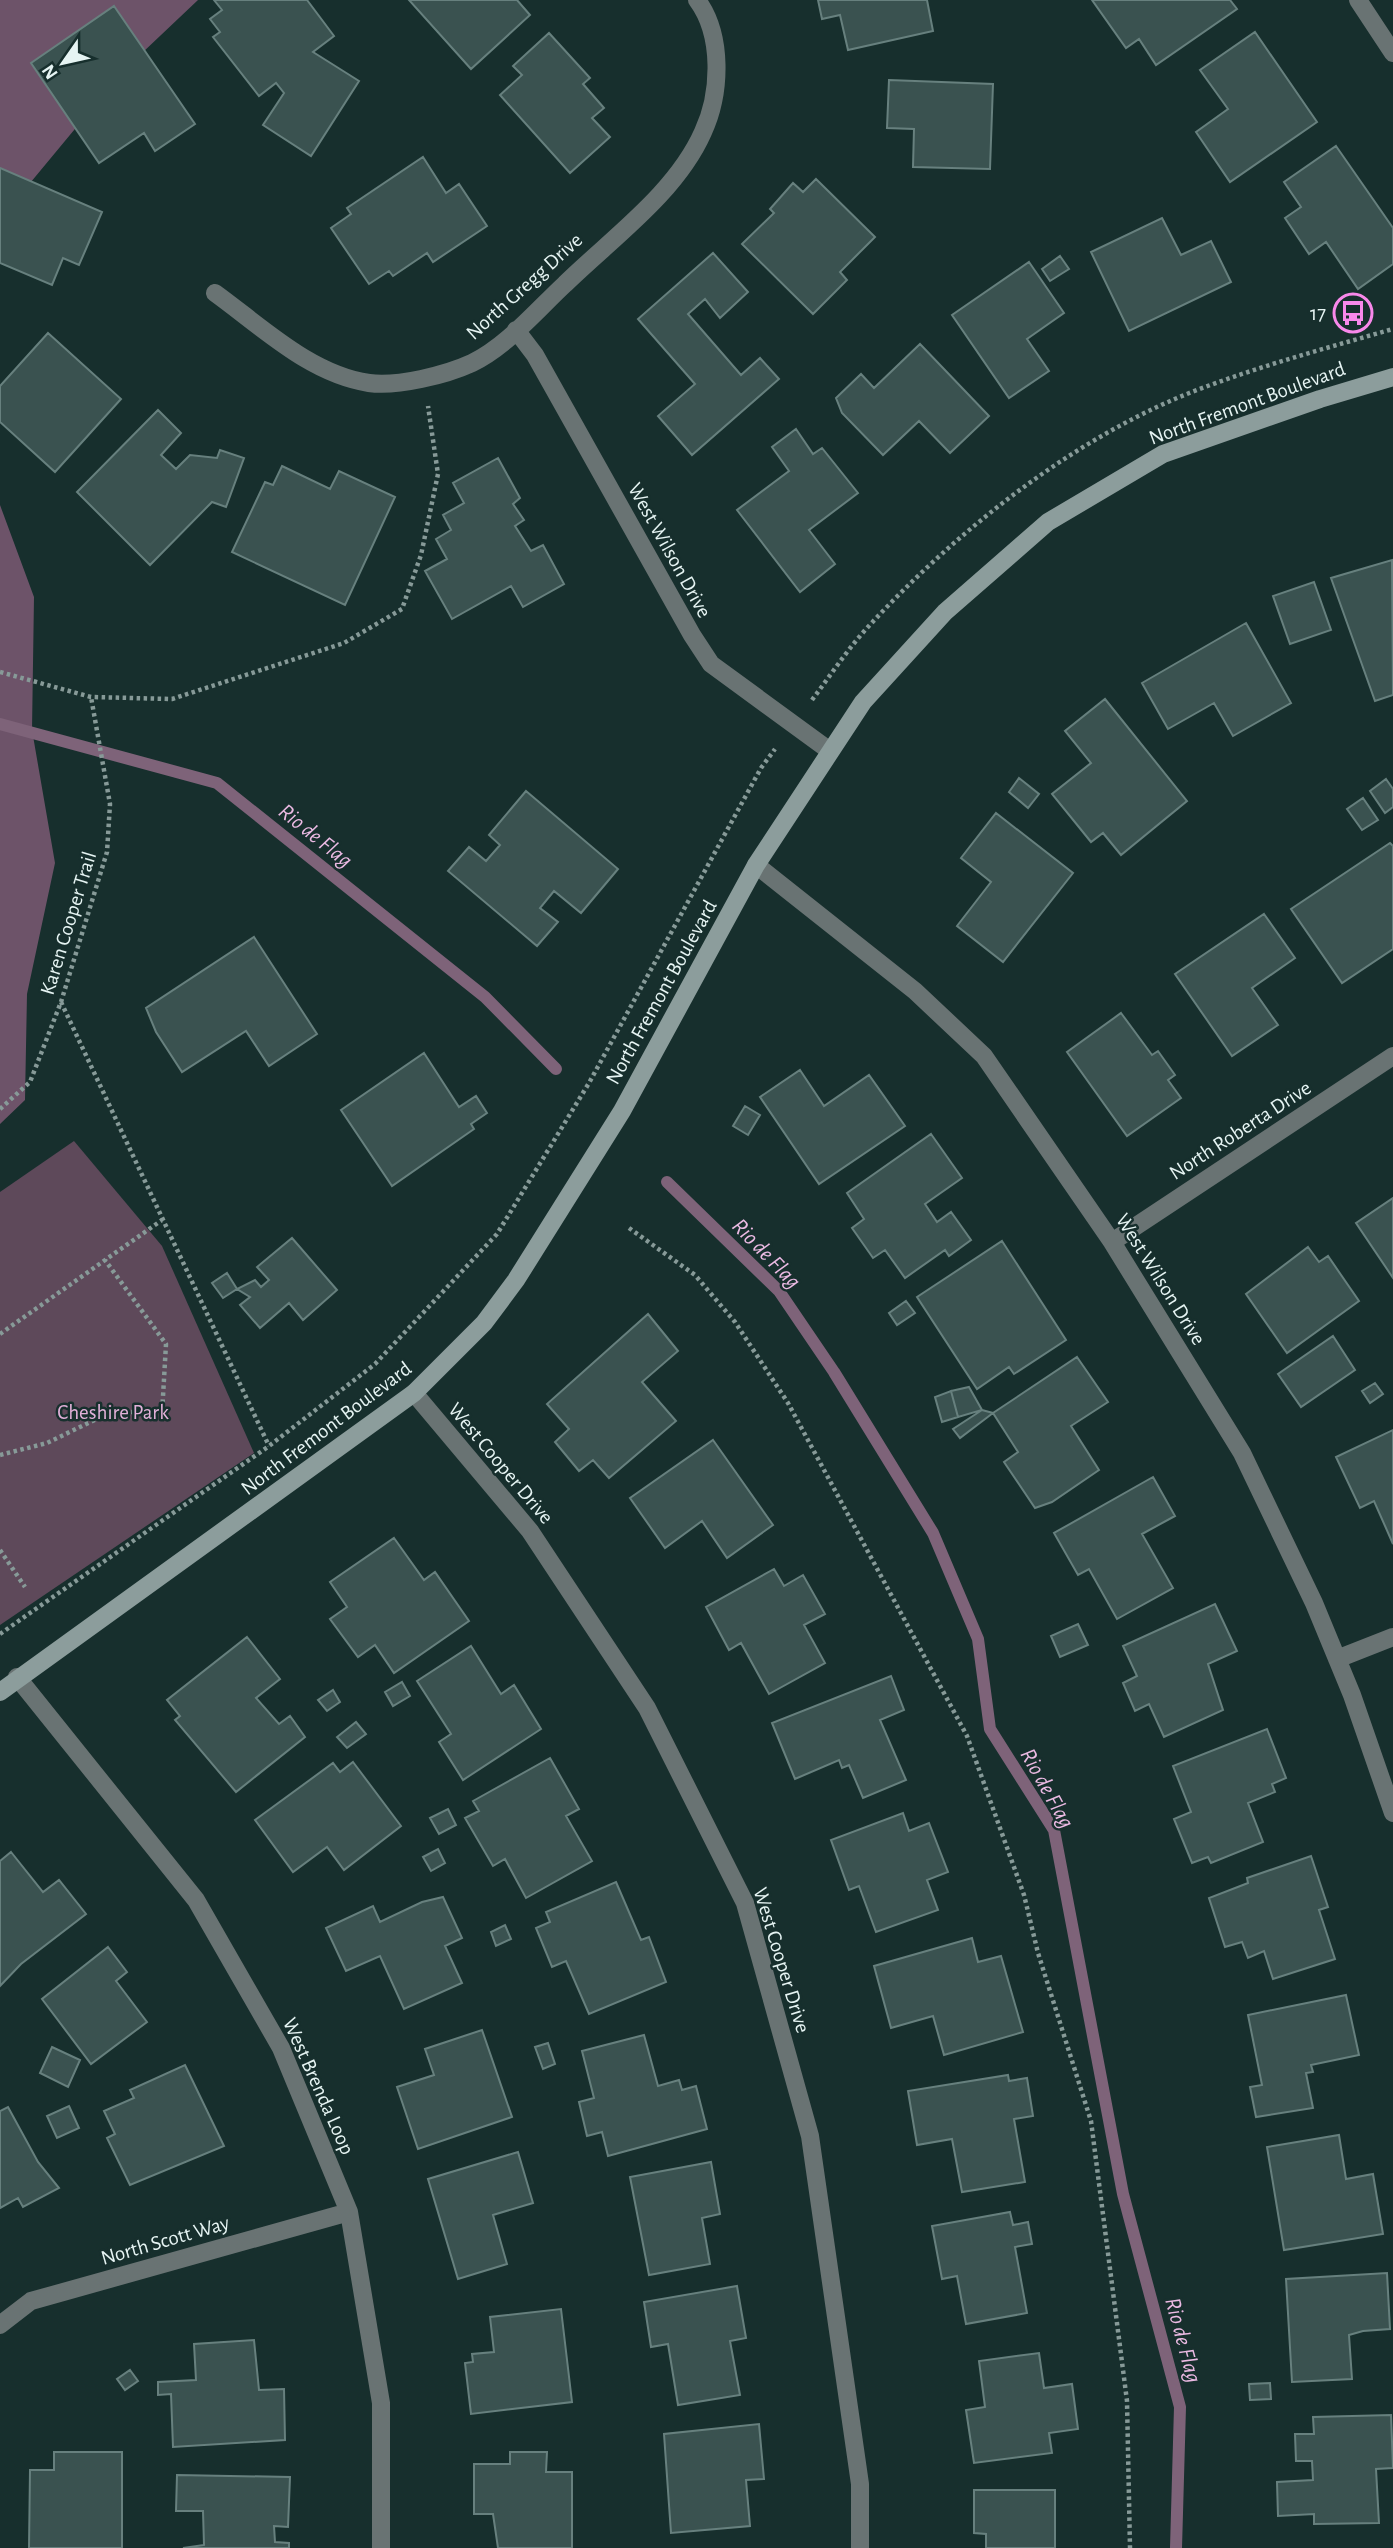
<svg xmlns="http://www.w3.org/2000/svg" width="1393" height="2548" font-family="'Alegreya Sans',sans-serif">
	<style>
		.green { fill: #5e495a }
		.forest { fill: #6d5369 }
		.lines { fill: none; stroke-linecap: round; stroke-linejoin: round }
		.stream { stroke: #7e6379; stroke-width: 12 }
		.building { fill: #3a5250; stroke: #67807e; stroke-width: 2 }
		.path { stroke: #879a98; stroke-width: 4.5; stroke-dasharray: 3.5 3.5; stroke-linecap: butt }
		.street { stroke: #697373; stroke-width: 18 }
		.secondary { stroke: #8c9d9c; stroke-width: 18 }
		.labels { text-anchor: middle; stroke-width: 5; stroke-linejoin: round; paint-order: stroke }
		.street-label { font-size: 21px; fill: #e6f4f3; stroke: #172f2d }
		.poi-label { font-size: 21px; fill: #e6f4f3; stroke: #172f2d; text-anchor: end }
		.park-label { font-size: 21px; fill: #e1b0d9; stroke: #172f2d }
		.water-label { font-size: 23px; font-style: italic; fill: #ebbae3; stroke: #172f2d }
	</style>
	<rect width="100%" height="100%" fill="#172f2d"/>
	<path class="green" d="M74 1141 162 1246 254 1453 0 1625V1192Z"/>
	<path class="forest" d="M0 0H198L123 71 16 200 0 237Z
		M0 505 34 597 32 730 55 863 27 994 25 1100 0 1124Z"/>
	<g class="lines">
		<path class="stream" d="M0 724 217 783 485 997 556 1069
			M667 1182 779 1291 834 1372 933 1533 978 1639 990 1729 1054 1830 1123 2194 1180 2407 1176 2548"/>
	</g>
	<path class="building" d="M214 0H307L334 36 313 52 359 81 311 156 263 125 284 93 276 83 259 96 213 37 220 32 210 19 222 10Z
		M409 0H517L530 15 471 69Z
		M818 0H927L933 31 848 50 840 15 822 19Z
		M1092 0H1230L1237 9 1156 65 1139 39 1126 48Z
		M114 6 195 124 155 151 144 133 99 163 31 63Z
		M1255 32 1317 122 1230 182 1196 132 1228 109 1200 70Z
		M549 33 590 78 583 84 604 108 592 118 610 137 570 173 500 95 522 75 513 66Z
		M889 80 993 84 990 169 913 167 914 129 887 128Z
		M1336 146 1393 228V264L1358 289 1326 242 1309 254 1285 218 1301 207 1284 182Z
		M423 157 446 193 459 184 487 226 433 262 427 253 393 276 389 271 369 284 331 228 351 214 347 208Z
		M0 168 102 212 79 265 63 258 52 285 0 263Z
		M816 179 875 237 840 272 847 280 813 314 742 244 774 213 770 209 793 183 803 192Z
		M1162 218 1181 255 1211 241 1231 282 1129 331 1091 252Z
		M713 253 748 292 720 318 705 299 688 314 741 375 760 358 779 379 692 455 658 416 695 384 638 319Z
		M1060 256 1069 269 1050 281 1042 269Z
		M1029 262 1064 313 1027 339 1049 371 1009 398 952 315Z
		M48 333 121 399 55 472 0 422V386Z
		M920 344 989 416 950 453 919 421 883 455 842 413 836 398 861 374 874 388Z
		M158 410 181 433 161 455 176 469 190 455 217 458 220 450 244 458 226 507 212 502 150 565 77 492Z
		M796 429 813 454 822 448 858 493 809 530 835 564 800 592 737 510 789 471 772 447Z
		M498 458 520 498 513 504 524 520 515 526 531 551 543 545 564 584 523 607 511 586 452 619 425 571 447 559 436 539 451 530 443 515 464 503 453 483Z
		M282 466 330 489 339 471 395 497 345 605 232 552 265 482 273 485Z
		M1392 560 1393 695 1375 701 1331 578Z
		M1314 582 1331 630 1290 644 1273 596Z
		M1246 623 1291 703 1233 736 1214 703 1168 729 1142 683Z
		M1105 699 1187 801 1121 855 1103 833 1091 842 1052 794 1091 763 1065 731Z
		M1019 778 1039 794 1028 808 1009 792Z
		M1386 779 1393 789V807L1385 813 1370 791Z
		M526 791 618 869 581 913 554 891 540 908 558 922 537 946 448 871 469 847 486 861 500 845 489 835Z
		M1363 798 1378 820 1362 830 1347 809Z
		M996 813 1073 873 1003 962 957 926 991 882 961 858Z
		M1390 843 1393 846V949L1342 983 1291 909Z
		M1264 914 1295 958 1252 988 1278 1025 1232 1056 1175 974Z
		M254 937 317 1034 269 1066 246 1031 182 1072 156 1032 146 1008Z
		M1121 1013 1152 1055 1158 1051 1175 1075 1168 1080 1181 1098 1127 1136 1067 1052Z
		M424 1053 459 1107 476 1096 487 1113 471 1124 474 1129 392 1186 341 1110Z
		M800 1070 824 1106 869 1075 905 1126 819 1184 760 1097Z
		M745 1106 760 1115 748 1135 733 1126Z
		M931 1134 962 1178 925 1204 937 1222 951 1212 971 1240 949 1256 945 1250 905 1278 885 1250 873 1258 852 1228 864 1219 847 1193Z
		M1393 1198V1278L1356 1223Z
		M292 1238 337 1290 303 1320 289 1303 260 1328 240 1305 250 1297 237 1289 255 1280 261 1287 269 1280 257 1267Z
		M1002 1241 1066 1340 1014 1374 1009 1367 977 1389 917 1297Z
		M1308 1247 1319 1262 1328 1256 1359 1301 1287 1353 1246 1294Z
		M227 1273 237 1289 223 1298 212 1283Z
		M906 1301 915 1313 897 1325 889 1313Z
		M648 1314 678 1351 642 1382 676 1421 609 1478 593 1460 579 1471 555 1442 569 1429 547 1404Z
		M1333 1336 1355 1370 1301 1407 1278 1374Z
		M1077 1357 1108 1402 1071 1426 1099 1470 1052 1502 1035 1508 1004 1462 1018 1452 993 1413Z
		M1375 1383 1383 1394 1370 1403 1362 1391Z
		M969 1387 982 1410 958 1417 951 1391Z
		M951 1391 958 1417 942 1422 935 1397Z
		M982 1410 993 1413 960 1438 953 1429Z
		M1393 1430V1544L1374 1501 1360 1508 1336 1457Z
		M713 1440 773 1525 727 1558 702 1521 665 1548 630 1498Z
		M1153 1477 1175 1516 1142 1534 1173 1588 1117 1619 1089 1569 1078 1575 1054 1533Z
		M394 1538 424 1580 435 1572 469 1621 394 1673 375 1645 358 1657 330 1619 347 1607 330 1582Z
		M774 1569 784 1586 803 1575 825 1614 804 1625 825 1663 769 1694 741 1643 729 1650 706 1607Z
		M1215 1604 1237 1651 1208 1664 1223 1710 1164 1737 1149 1704 1135 1711 1123 1683 1137 1676 1123 1646Z
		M1078 1624 1088 1645 1060 1657 1051 1636Z
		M247 1637 280 1679 256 1698 279 1724 290 1716 305 1737 236 1792 175 1720 180 1716 167 1700Z
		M471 1646 501 1694 514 1685 541 1729 463 1780 439 1742 451 1734 417 1681Z
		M891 1676 904 1710 880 1720 906 1780 863 1798 849 1765 842 1768 839 1760 795 1779 772 1723Z
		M402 1682 410 1696 393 1706 385 1692Z
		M333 1690 340 1702 327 1711 318 1700Z
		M356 1722 366 1734 347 1748 337 1737Z
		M1267 1729 1286 1778 1272 1784 1275 1792 1248 1803 1263 1842 1211 1863 1208 1857 1192 1863 1174 1819 1191 1812 1173 1766Z
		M550 1758 579 1809 566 1816 592 1861 526 1898 505 1859 493 1866 465 1818 479 1811 473 1801Z
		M353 1762 401 1826 344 1870 327 1847 293 1872 255 1820 333 1763 340 1772Z
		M448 1809 456 1825 439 1834 430 1818Z
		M903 1813 909 1831 929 1823 948 1872 927 1880 938 1910 876 1932 859 1886 849 1890 831 1840Z
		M438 1849 445 1863 431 1871 423 1857Z
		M11 1852 43 1892 59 1880 86 1914 21 1964 0 1986V1861Z
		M1311 1856 1328 1907 1319 1910 1335 1959 1273 1979 1264 1951 1248 1958 1242 1942 1225 1947 1209 1898 1248 1883 1247 1878Z
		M616 1882 641 1940 649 1937 666 1982 589 2014 566 1961 552 1967 536 1928 550 1922 546 1912Z
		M443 1897 462 1938 445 1946 462 1983 404 2009 380 1956 346 1971 326 1928 373 1906 380 1922 422 1902Z
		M505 1925 511 1939 496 1946 491 1932Z
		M972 1938 978 1962 1001 1956 1023 2032 944 2055 933 2016 891 2028 874 1966Z
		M108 1947 127 1972 116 1981 147 2022 91 2064 42 1999Z
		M1346 1995 1359 2055 1311 2065 1313 2072 1306 2073 1313 2108 1256 2117 1250 2087 1262 2085 1248 2015Z
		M482 2030 512 2117 418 2149 397 2087 434 2075 425 2049Z
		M644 2035 658 2086 679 2080 682 2090 696 2086 707 2129 608 2156 602 2132 587 2136 579 2102 594 2098 582 2051Z
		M548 2043 555 2064 543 2069 535 2047Z
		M52 2047 80 2060 68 2087 40 2073Z
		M185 2065 224 2146 130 2185 107 2138 115 2134 104 2111 134 2098 130 2090Z
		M1008 2075 1009 2081 1027 2078 1033 2116 1014 2119 1025 2182 962 2192 952 2139 917 2145 908 2091Z
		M69 2106 79 2128 57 2138 47 2116Z
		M8 2107 38 2162 59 2188 23 2207 18 2198 0 2208V2111Z
		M1339 2135 1346 2179 1373 2174 1383 2234 1284 2250 1267 2147Z
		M518 2152 533 2203 493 2215 507 2264 458 2279 428 2179Z
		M711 2162 720 2214 702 2218 710 2264 649 2275 630 2177Z
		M1010 2212 1013 2225 1028 2222 1032 2244 1015 2247 1027 2313 966 2324 957 2276 942 2279 932 2226Z
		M1387 2273 1390 2329 1363 2331 1349 2335 1352 2379 1292 2382 1286 2279Z
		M737 2286 746 2338 730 2341 740 2395 678 2405 668 2344 651 2347 644 2302Z
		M561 2309 572 2402 471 2414 465 2363 473 2362 472 2354 494 2352 490 2317Z
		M254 2340 259 2390 284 2389 285 2440 173 2447 171 2394 158 2395V2382L196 2380 194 2344Z
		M1039 2353 1044 2388 1072 2384 1078 2429 1049 2433 1052 2453 974 2463 966 2410 985 2407 979 2361Z
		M130 2370 138 2381 125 2390 117 2379Z
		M1270 2383 1271 2399 1250 2400 1249 2384Z
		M1391 2415 1393 2468 1376 2469 1379 2523 1314 2524V2514L1278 2516 1277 2482 1313 2480 1312 2461H1296L1295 2434H1314L1313 2417Z
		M759 2424 764 2479 746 2480 750 2526 671 2533 664 2434Z
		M54 2452H122V2548H29L30 2470H54Z
		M510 2452H547L546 2472H572V2548H498L493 2514H474V2464H510Z
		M177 2475 290 2477 288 2527 274 2526 275 2542 289 2543V2548H183L204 2545 203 2511H176Z
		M974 2490H1055V2548H986V2534L974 2533Z"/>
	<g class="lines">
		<path class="path" d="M0 672 91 697 172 699 344 643 402 609 421 555 438 474 428 406
			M812 700C830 676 847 650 867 628 957 530 1079 433 1205 387 1267 364 1330 347 1393 329
			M61 1002 269 1446
			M0 1109 30 1082 61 1002 107 852 110 804 91 697
			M629 1228 695 1275 735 1322 788 1403 967 1736 1024 1895 1038 1953 1091 2121 1127 2401 1130 2548
			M0 1334 162 1220
			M0 1455 47 1443 113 1411 162 1414 166 1344 105 1260
			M0 1550 25 1587
			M0 1634 269 1446 375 1364 497 1234 589 1083 761 768 775 749"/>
		<path class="street" d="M1358 0 1393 53
			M215 293C262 327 310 374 369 383 397 387 446 375 472 363 507 346 537 310 565 284 612 238 676 193 703 132 721 93 723 35 697 0
			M516 330 535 355 692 635 711 664 830 751
			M756 865 915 991 984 1056 1112 1242 1242 1453 1314 1603 1352 1695 1393 1813
			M1112 1242 1393 1056
			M414 1393 530 1531 647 1708 745 1903 810 2136 860 2484V2548
			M1337 1659 1393 1637
			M17 1677 196 1900 281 2048 349 2212 381 2403V2548
			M0 2325 31 2301 349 2212"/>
		<path class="secondary" d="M0 1692 414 1393 484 1323 516 1280 622 1111 756 865 863 702 945 612 1048 522 1163 454 1320 399 1393 377"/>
	</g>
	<defs>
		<symbol id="bus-ring" viewBox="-11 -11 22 22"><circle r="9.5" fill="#172f2d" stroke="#f888ea" stroke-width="1.5"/><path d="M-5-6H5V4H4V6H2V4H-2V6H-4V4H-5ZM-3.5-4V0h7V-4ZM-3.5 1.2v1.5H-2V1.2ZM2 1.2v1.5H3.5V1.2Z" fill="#f888ea"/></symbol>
	</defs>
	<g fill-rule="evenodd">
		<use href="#bus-ring" x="1331" y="291" width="44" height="44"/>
	</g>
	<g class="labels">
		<g class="street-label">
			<text transform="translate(524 286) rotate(-42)" y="7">North Gregg Drive</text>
			<text transform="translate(1247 403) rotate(-20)" y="7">North Fremont Boulevard</text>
			<text transform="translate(670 550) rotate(61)" y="7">West Wilson Drive</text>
			<text transform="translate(68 923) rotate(-73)" y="7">Karen Cooper Trail</text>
			<text transform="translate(661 992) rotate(-61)" y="7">North Fremont Boulevard</text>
			<text transform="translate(1240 1130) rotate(-33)" y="7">North Roberta Drive</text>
			<text transform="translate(1161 1279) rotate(58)" y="7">West Wilson Drive</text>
			<text transform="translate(326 1428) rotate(-37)" y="7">North Fremont Boulevard</text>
			<text transform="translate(501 1463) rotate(50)" y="7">West Cooper Drive</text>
			<text transform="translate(782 1960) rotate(73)" y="7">West Cooper Drive</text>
			<text transform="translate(319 2086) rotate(66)" y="7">West Brenda Loop</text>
			<text transform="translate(165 2240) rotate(-16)" y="7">North Scott Way</text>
		</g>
		<g class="poi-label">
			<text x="1326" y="320">17</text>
		</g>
		<g class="park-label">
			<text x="113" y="1419">Cheshire Park</text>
		</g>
		<g class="water-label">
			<text transform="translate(316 835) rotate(39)" y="8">Rio de Flag</text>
			<text transform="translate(767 1253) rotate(46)" y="8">Rio de Flag</text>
			<text transform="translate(1048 1788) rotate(61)" y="8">Rio de Flag</text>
			<text transform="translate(1184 2340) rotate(75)" y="8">Rio de Flag</text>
		</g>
	</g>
	<g transform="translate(63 63) rotate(236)" stroke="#172f2d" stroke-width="5" paint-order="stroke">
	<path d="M0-5L12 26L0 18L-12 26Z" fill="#e6f4f3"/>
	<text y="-10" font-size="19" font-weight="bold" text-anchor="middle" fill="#e6f4f3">N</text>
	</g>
</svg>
